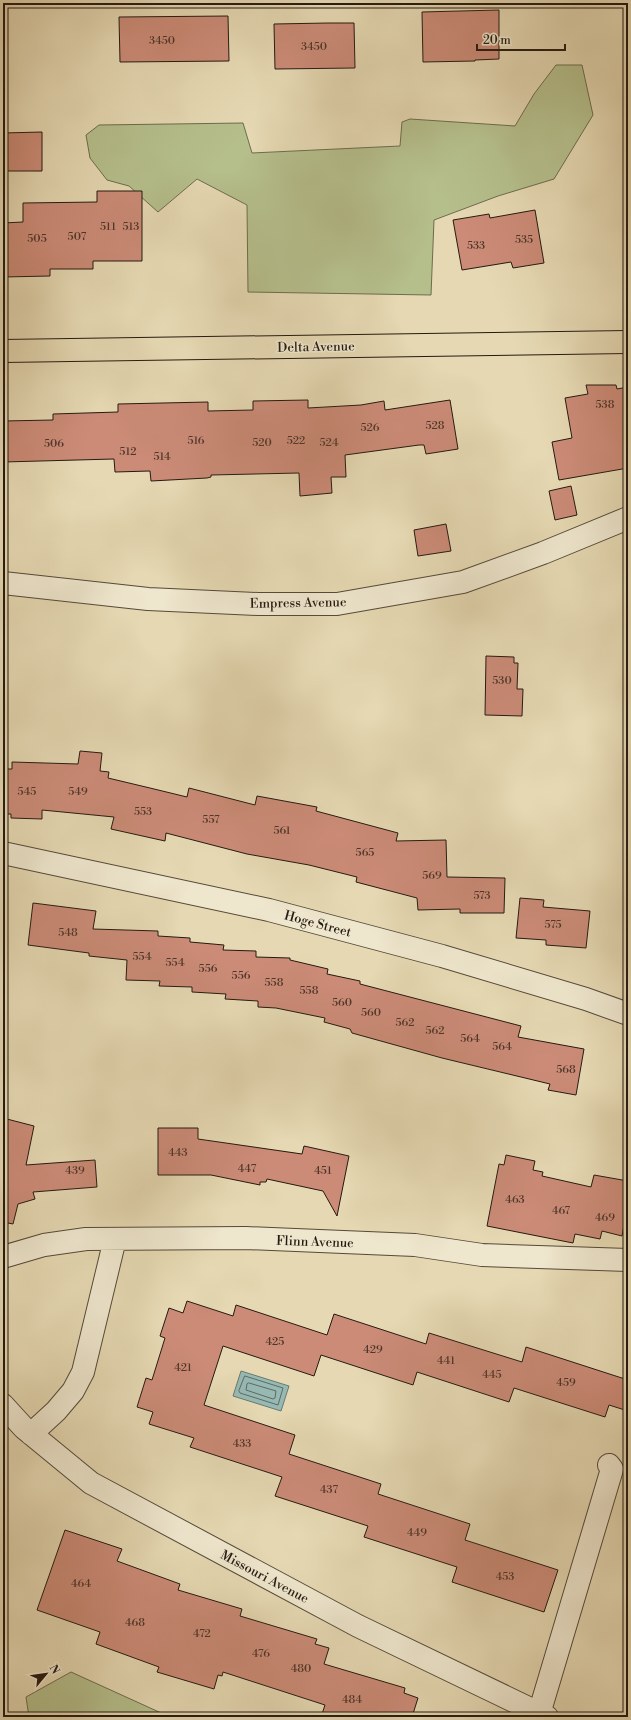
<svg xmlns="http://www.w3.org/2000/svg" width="631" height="1720" font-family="'Libre Bodoni',serif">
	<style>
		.green { fill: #b5bf8c; stroke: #6d6c4e }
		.water { fill: #97b9b3; stroke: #697972 }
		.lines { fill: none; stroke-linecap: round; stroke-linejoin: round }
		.shore { stroke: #5e6a62; stroke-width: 1 }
		.building { fill: #cb8b77; stroke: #251a11 }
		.minor-casing { stroke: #554a39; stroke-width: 24 }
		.major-casing { stroke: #251a11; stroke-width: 24 }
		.minor { stroke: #eee6cd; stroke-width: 22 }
		.major { stroke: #e5d8b2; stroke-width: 22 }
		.labels { text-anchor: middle; stroke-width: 3; stroke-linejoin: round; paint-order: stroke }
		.number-label { font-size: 11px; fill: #4e362a }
		.street-label { font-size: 13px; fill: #251a11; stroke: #eee6cd }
	</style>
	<rect width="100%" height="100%" fill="#e5d8b2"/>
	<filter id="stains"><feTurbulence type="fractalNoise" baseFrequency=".005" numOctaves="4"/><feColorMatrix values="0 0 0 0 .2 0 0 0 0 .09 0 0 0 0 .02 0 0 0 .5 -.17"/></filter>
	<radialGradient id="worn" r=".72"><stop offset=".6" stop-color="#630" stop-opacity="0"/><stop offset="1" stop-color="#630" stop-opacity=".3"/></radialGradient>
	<path class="green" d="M556 65H582L593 115 554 179 498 196 434 220 431 295 248 292 247 205 197 179 158 212 129 186 107 180 90 158 86 135 99 125 243 123 252 153 400 146 402 122 410 119 515 126 534 94Z
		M71 1672 170 1717H29L26 1697Z"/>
	<path class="water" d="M241 1371 289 1386 281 1411 233 1396Z"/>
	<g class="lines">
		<path class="shore" d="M245 1376 283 1388 278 1405 240 1393 239 1391Z
			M249 1383 276 1391 275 1398 273 1399 246 1390 247 1384Z"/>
	</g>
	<path class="building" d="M499 10V59L475 60V61L423 62 422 12Z
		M228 16 229 61 120 62 119 17Z
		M328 23H354L355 68 275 69 274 24Z
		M42 132V171H3V133Z
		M97 191H142V261H93V269H50V276L3 277V223L23 222V203L97 202Z
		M535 210 544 263 513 268 511 262 462 270 453 220 489 214 490 218Z
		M586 385H616L617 389 628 387V468L559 480 552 442 572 438 565 398 588 394Z
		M308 400V408L361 405 384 401 385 410 450 400 458 449 426 454 424 445H419L345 455 346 477H331L332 493 300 496 299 473 211 475V477L207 478 151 481 150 471 115 472 114 459 3 462V421L53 420V414L118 412V404L208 402V411L253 410V401Z
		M571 486 577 515 555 520 549 491Z
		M446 524 451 551 418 556 414 530Z
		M486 656 514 657V663H518L517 689H523L522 716 485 715Z
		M80 751 102 753 100 771 109 772 108 778 150 788 187 797 189 788 255 805 257 796 317 807 316 811 398 833 396 841 446 840 447 877 505 878 504 913H460V909L418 910 417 898 356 882 357 877 309 865 247 854 166 833 165 841 111 829 114 817 42 810V819L11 818V814H3V769H12V762L78 764Z
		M520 898 544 900 543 907 590 911 586 948 546 945V940L516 938Z
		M33 903 96 911 93 929 158 931V936L190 938V942L224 945 223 950 256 951V957L290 958V960L328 969 327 974 360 981V984L521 1026 518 1037 584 1049 576 1095 548 1090 550 1084 442 1058 352 1033 350 1029 324 1022 325 1018 276 1008 258 1007V1001L225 999 226 994 192 992V987L159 986 160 981 126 980 127 960 89 956V953L28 945Z
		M3 1118 34 1126 26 1165 95 1160 97 1187 33 1192 35 1199 18 1204 13 1224 3 1222Z
		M158 1128H198V1139L302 1154 304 1146 349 1156 337 1216 323 1191 267 1179 266 1182H260V1185L211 1175H158Z
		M506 1155 535 1161 533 1170 543 1172 542 1176 591 1187 594 1175 628 1181V1203L622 1236 602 1231 600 1239 575 1234 573 1243 487 1226 499 1164 504 1165Z
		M187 1301 233 1316 236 1305 327 1335 334 1314 426 1344 429 1333 522 1362 526 1347 628 1380V1411L609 1405 605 1417 514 1388 509 1402 417 1372 413 1385 321 1355 314 1376 223 1346 204 1405 295 1435 289 1454 381 1484 378 1494 470 1524 465 1540 558 1570 544 1612 452 1582 457 1567 364 1537 368 1526 275 1496 282 1477 190 1447 194 1438 149 1424 153 1412 137 1407 146 1378 152 1380 165 1338 160 1336 169 1308 183 1313Z
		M65 1530 122 1549 117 1561 180 1584 178 1590 242 1609 240 1616 317 1639 315 1644 329 1648 324 1664 405 1688 404 1693 418 1698 412 1717H321L325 1705 223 1672 222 1676 218 1675 214 1689 157 1672 159 1667 96 1644 100 1632 37 1610Z"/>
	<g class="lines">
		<defs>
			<path id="minor" d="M3 583 148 599 258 604H337L463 582 543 553 628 518
				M3 853 269 910 442 956 586 999 628 1014
				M3 1257 44 1245 86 1239 246 1238 415 1245 482 1255 628 1260
				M3 1405 24 1428 91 1483 358 1626 547 1717
				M31 1434 56 1411 73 1391 83 1372 115 1239
				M539 1714 612 1469 609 1465"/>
			<path id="major" d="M3 351 628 342"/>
		</defs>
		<use href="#minor" class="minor-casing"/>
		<use href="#major" class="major-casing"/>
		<use href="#minor" class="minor"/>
		<use href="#major" class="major"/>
	</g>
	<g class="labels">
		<g class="number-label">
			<text x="162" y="44">3450</text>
			<text x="314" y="50">3450</text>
			<text x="108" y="230">511</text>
			<text x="131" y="230">513</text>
			<text x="77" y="240">507</text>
			<text x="37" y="242">505</text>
			<text x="524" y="243">535</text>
			<text x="476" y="249">533</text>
			<text x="605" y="408">538</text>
			<text x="435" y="429">528</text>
			<text x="370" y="431">526</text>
			<text x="196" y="444">516</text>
			<text x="296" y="444">522</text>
			<text x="262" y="446">520</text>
			<text x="329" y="446">524</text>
			<text x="54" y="447">506</text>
			<text x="128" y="455">512</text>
			<text x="162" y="460">514</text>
			<text x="502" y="684">530</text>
			<text x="27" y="795">545</text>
			<text x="78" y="795">549</text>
			<text x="143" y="815">553</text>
			<text x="211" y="823">557</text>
			<text x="282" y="834">561</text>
			<text x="365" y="856">565</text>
			<text x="432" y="879">569</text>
			<text x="482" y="899">573</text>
			<text x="553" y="928">575</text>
			<text x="68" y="936">548</text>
			<text x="142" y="960">554</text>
			<text x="175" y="966">554</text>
			<text x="208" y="972">556</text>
			<text x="241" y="979">556</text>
			<text x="274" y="986">558</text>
			<text x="309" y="994">558</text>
			<text x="342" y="1006">560</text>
			<text x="371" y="1016">560</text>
			<text x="405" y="1026">562</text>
			<text x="435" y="1034">562</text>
			<text x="470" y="1042">564</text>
			<text x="502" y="1050">564</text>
			<text x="566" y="1073">568</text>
			<text x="178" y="1156">443</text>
			<text x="247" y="1172">447</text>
			<text x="75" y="1174">439</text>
			<text x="323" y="1174">451</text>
			<text x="515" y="1203">463</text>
			<text x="561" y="1214">467</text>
			<text x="605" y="1221">469</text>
			<text x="275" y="1345">425</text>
			<text x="373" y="1353">429</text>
			<text x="446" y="1364">441</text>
			<text x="183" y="1371">421</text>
			<text x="492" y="1378">445</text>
			<text x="566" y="1386">459</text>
			<text x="242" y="1447">433</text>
			<text x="329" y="1493">437</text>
			<text x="417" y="1536">449</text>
			<text x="505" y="1580">453</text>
			<text x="81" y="1587">464</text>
			<text x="135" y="1626">468</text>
			<text x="202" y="1637">472</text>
			<text x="261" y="1657">476</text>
			<text x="301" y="1672">480</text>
			<text x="352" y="1703">484</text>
		</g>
		<g class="street-label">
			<text transform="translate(316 346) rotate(-1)" y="5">Delta Avenue</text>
			<text transform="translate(298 602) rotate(-1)" y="5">Empress Avenue</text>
			<text transform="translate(318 923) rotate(15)" y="5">Hoge Street</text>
			<text transform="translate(315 1241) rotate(2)" y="5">Flinn Avenue</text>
			<text transform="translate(265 1576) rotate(28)" y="5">Missouri Avenue</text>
		</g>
	</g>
	<rect width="631" height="1720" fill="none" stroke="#e5d8b2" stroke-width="16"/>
	<rect x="4" y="4" width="623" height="1712" fill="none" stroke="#251a11" stroke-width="2"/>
	<rect x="8" y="8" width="615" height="1704" fill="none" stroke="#251a11"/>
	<g transform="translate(46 1674) rotate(61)" stroke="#eee6cd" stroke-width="3" paint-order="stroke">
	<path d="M0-3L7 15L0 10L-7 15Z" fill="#251a11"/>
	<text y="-6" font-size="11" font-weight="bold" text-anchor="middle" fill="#251a11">N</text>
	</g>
	<path d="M477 44v6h88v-6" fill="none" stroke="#251a11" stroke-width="2"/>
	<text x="483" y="44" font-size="12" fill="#251a11" stroke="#eee6cd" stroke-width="3" paint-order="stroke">20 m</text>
	<rect width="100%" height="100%" filter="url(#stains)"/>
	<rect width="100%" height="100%" fill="url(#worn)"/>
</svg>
